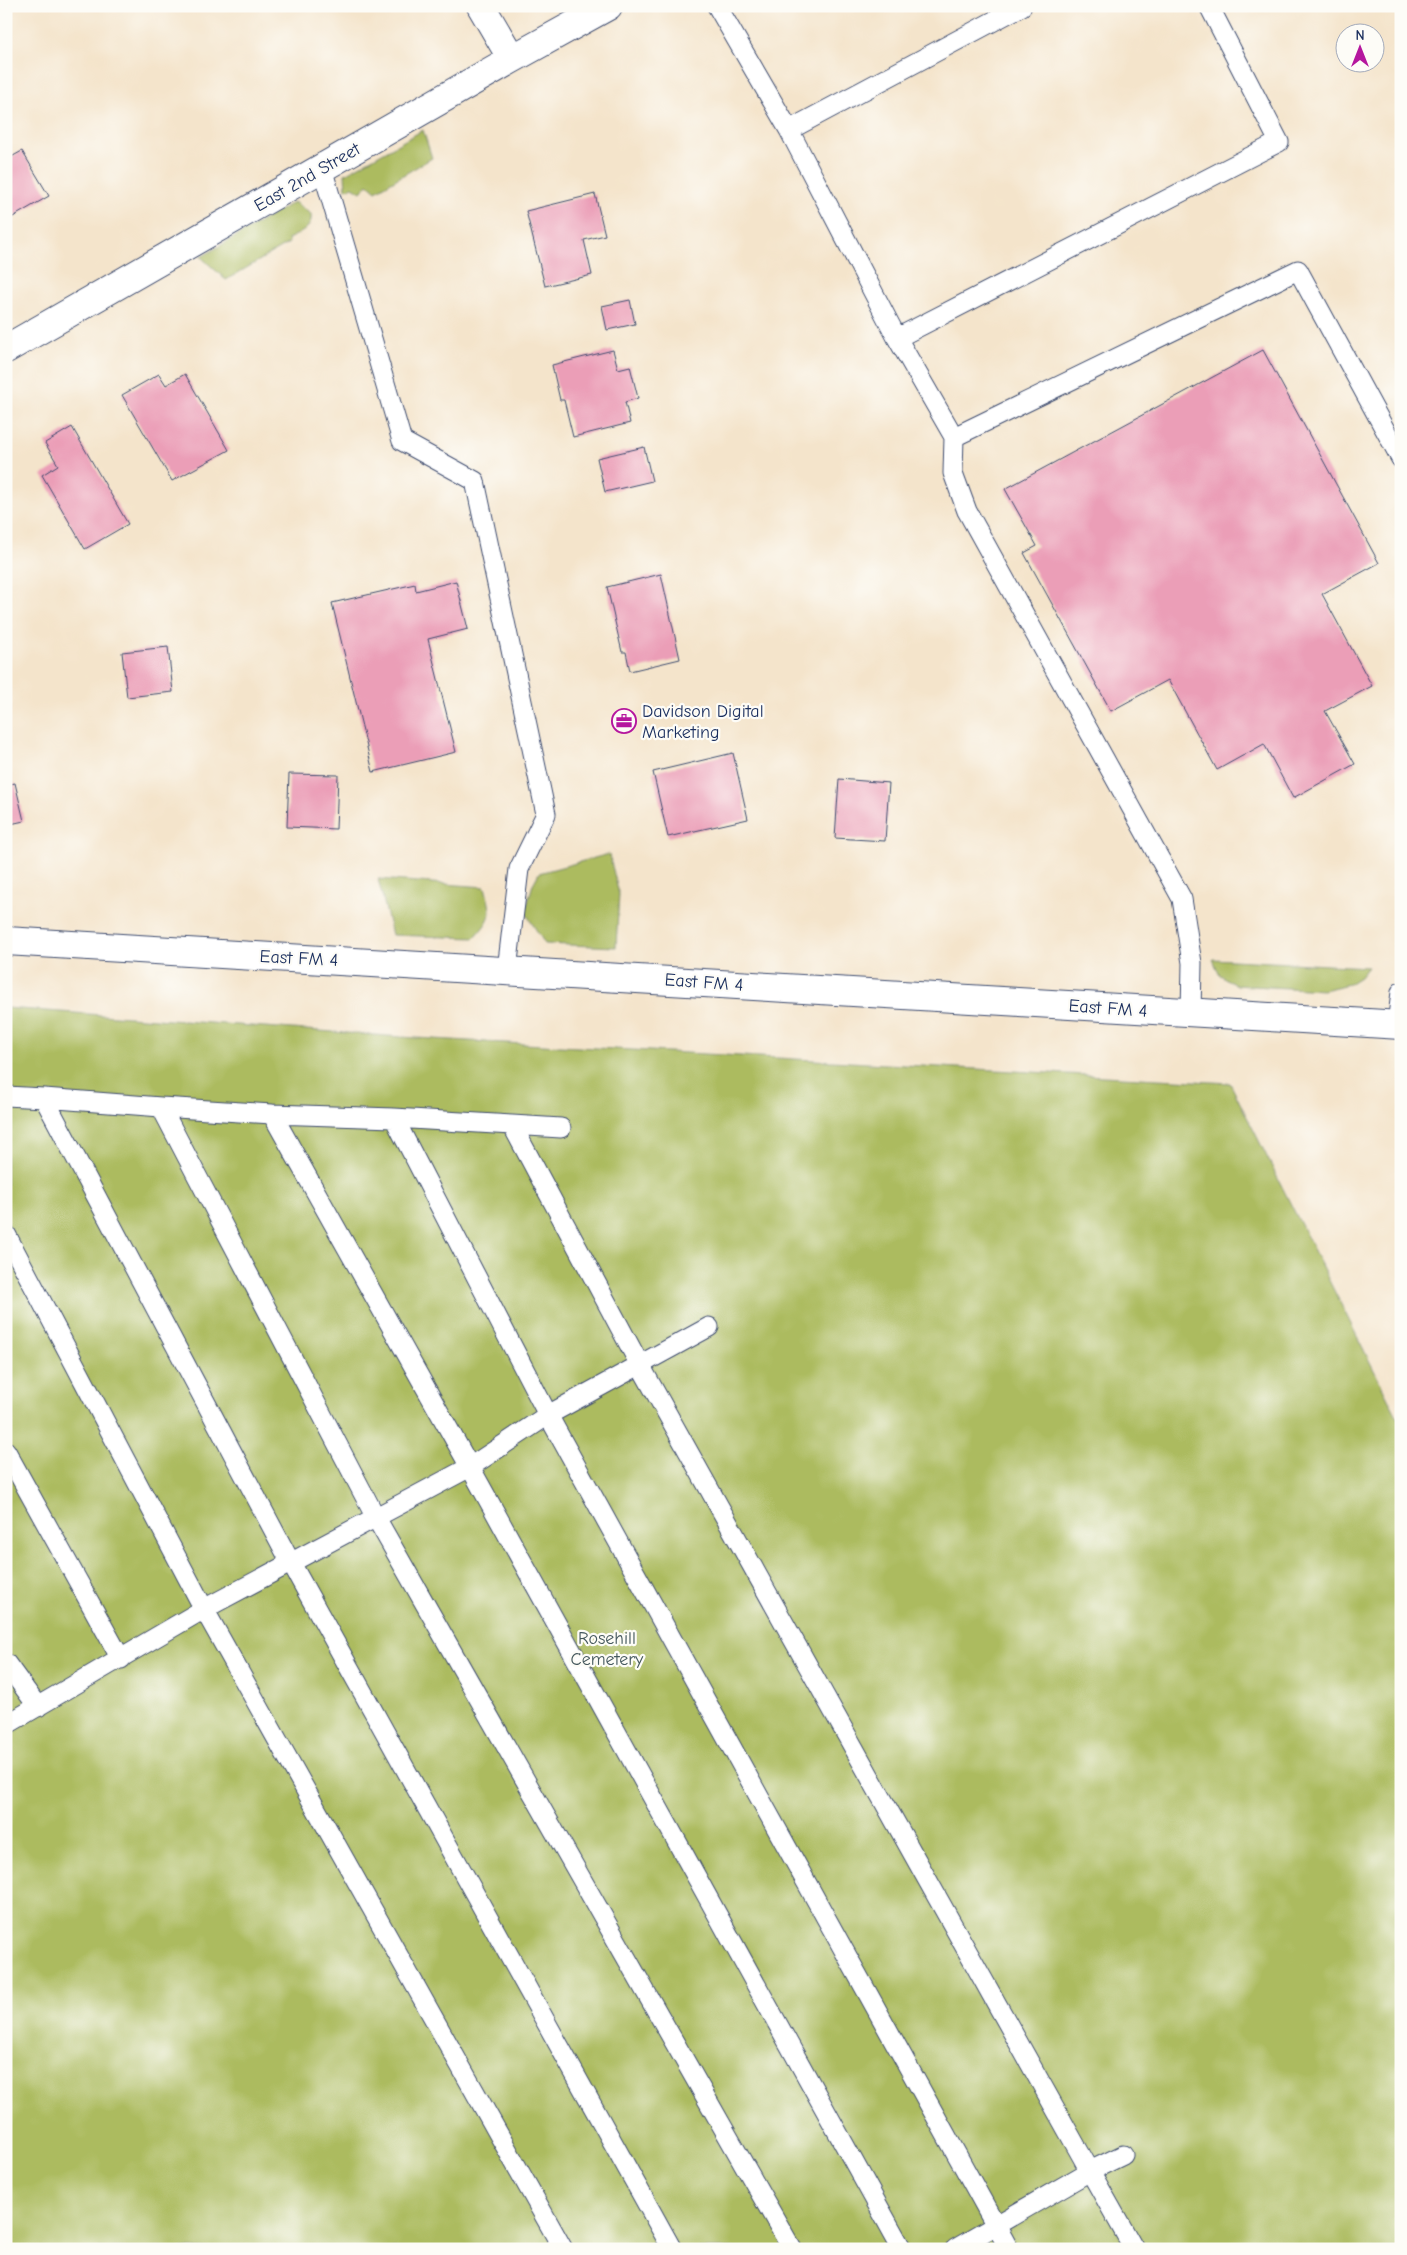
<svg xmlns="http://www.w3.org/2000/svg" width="1407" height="2255" font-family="'Comic Neue',sans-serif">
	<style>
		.green { fill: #acbb5e; stroke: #64755e }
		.building { fill: #eb9eb7 }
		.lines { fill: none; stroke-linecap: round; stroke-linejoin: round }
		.service-casing { stroke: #3c4a6e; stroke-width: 21 }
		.minor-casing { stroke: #3c4a6e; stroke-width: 30 }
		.secondary-casing { stroke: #3c4a6e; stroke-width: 30 }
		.service { stroke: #fff; stroke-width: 19 }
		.minor { stroke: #fff; stroke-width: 28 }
		.secondary { stroke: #fff; stroke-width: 28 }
		.labels { text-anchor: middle; stroke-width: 4.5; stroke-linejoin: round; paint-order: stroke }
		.street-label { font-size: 18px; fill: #1b2f5e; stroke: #fdfcf7 }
		.poi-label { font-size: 18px; fill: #1b2f5e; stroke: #fdfcf7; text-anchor: start }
		.park-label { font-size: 18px; fill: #46595e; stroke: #fdfcf7 }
	</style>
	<rect width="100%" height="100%" fill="#fdfcf7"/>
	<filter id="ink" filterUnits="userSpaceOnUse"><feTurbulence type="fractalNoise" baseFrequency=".02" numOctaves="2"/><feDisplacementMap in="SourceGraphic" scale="10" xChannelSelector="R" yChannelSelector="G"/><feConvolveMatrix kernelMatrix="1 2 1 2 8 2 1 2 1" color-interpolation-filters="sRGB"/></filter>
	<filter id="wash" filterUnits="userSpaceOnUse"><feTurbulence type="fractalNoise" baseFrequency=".0096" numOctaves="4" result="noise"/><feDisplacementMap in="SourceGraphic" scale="20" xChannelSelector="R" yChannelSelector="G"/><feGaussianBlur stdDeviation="1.12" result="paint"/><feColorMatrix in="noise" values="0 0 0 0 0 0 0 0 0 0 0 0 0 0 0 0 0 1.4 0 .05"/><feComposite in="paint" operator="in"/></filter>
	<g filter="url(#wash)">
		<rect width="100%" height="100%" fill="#f4e4cb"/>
		<path class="green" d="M423 130 432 158 376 191 368 184 361 192 353 187 346 189 345 174Z
			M294 202 311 214C313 229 300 233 288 239L289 243 226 280 201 257Z
			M609 854 619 894 616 947 545 944 525 912 533 884 539 873Z
			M378 879 485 887C492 915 494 916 474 938L392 935Z
			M1213 959 1368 967 1360 977 1349 984 1323 990 1235 985 1219 974Z
			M6 1008 415 1038 1230 1083 1401 1424V2249H6Z"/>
		<g id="blocks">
			<path class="building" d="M22 151 49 196 6 221V160Z
				M595 194 605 235 584 240 592 275 545 286 526 211Z
				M630 300 635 324 607 330 602 306Z
				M613 350 618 369 630 366 638 398 625 402 630 423 573 437 564 400H560L552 365Z
				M1263 350 1379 563 1322 594 1372 686 1325 711 1355 764 1293 798 1264 744 1217 770 1168 680 1111 711 1024 553 1037 546 1005 489Z
				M159 374 166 385 185 374 229 450 172 481 122 395Z
				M72 427 128 524 85 549 42 475 58 465 45 443Z
				M644 447 652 481 605 492 597 458Z
				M661 574 680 659 630 671 626 652H622L607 587Z
				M456 581 468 629 428 639 456 752 373 772 332 603 415 584 416 591Z
				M168 647 173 692 127 697 122 652Z
				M733 753 748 819 668 837 653 772Z
				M289 774 338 775 336 829 287 827Z
				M839 779 889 783 885 841 835 838Z
				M15 783 24 821 6 825V785Z"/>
		</g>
	</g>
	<g filter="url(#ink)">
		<use href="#blocks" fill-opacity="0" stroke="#3c4a6e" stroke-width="1"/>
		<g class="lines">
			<defs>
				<path id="service" d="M717 6 789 130 897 338 954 437 953 473 967 511 1182 899 1192 963 1191 1013
					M789 130 1022 6
					M322 168 402 441 475 481 546 814 519 869 507 970
					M897 338 1279 142 1209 6
					M954 437 1298 270 1401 459
					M1397 1025 1401 992
					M6 1096 44 1098
					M161 1107 272 1114
					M394 1118 512 1125
					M561 1128 512 1125 640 1365 1090 2171 955 2249
					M6 1234 204 1609 563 2249
					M6 1451 121 1659
					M6 1663 38 1707
					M6 1725 204 1609 470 1467 548 1415 709 1327
					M1123 2155 1090 2171 1134 2249
					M672 2249 291 1563 44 1098 161 1107 375 1516 792 2249
					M902 2249 470 1467 272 1114 394 1118 548 1415 1009 2249"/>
				<path id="minor" d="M481 6 512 59
					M6 349 512 59 608 6"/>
				<path id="secondary" d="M6 941 1401 1025"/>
			</defs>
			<use href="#service" class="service-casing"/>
			<use href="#minor" class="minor-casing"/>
			<use href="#secondary" class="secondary-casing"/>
			<use href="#service" class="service"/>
			<use href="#minor" class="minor"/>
			<use href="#secondary" class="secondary"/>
		</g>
	</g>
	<defs>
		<symbol id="office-ring" viewBox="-11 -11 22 22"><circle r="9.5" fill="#fdfcf7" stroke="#b5179e" stroke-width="1.5"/><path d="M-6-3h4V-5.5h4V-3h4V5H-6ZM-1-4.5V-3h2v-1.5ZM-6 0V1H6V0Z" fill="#b5179e"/></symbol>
	</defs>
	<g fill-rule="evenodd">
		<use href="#office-ring" x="610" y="707" width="28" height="28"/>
	</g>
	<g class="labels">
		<g class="street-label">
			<text transform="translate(307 177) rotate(-30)" y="6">East 2nd Street</text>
			<text transform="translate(299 958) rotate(3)" y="6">East FM 4</text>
			<text transform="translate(704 982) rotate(4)" y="6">East FM 4</text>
			<text transform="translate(1108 1008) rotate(4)" y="6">East FM 4</text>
		</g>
		<g class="poi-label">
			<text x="642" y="717">Davidson Digital<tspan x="642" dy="21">Marketing</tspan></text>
		</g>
		<g class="park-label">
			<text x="607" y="1644">Rosehill<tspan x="607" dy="21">Cemetery</tspan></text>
		</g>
	</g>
	<rect width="1407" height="2255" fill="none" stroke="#fdfcf7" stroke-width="25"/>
	<g transform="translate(1360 48)"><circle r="24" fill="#fdfcf7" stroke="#a3aaba"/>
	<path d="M0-4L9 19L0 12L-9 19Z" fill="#b5179e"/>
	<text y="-8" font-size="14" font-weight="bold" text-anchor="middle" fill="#1b2f5e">N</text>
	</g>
</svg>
